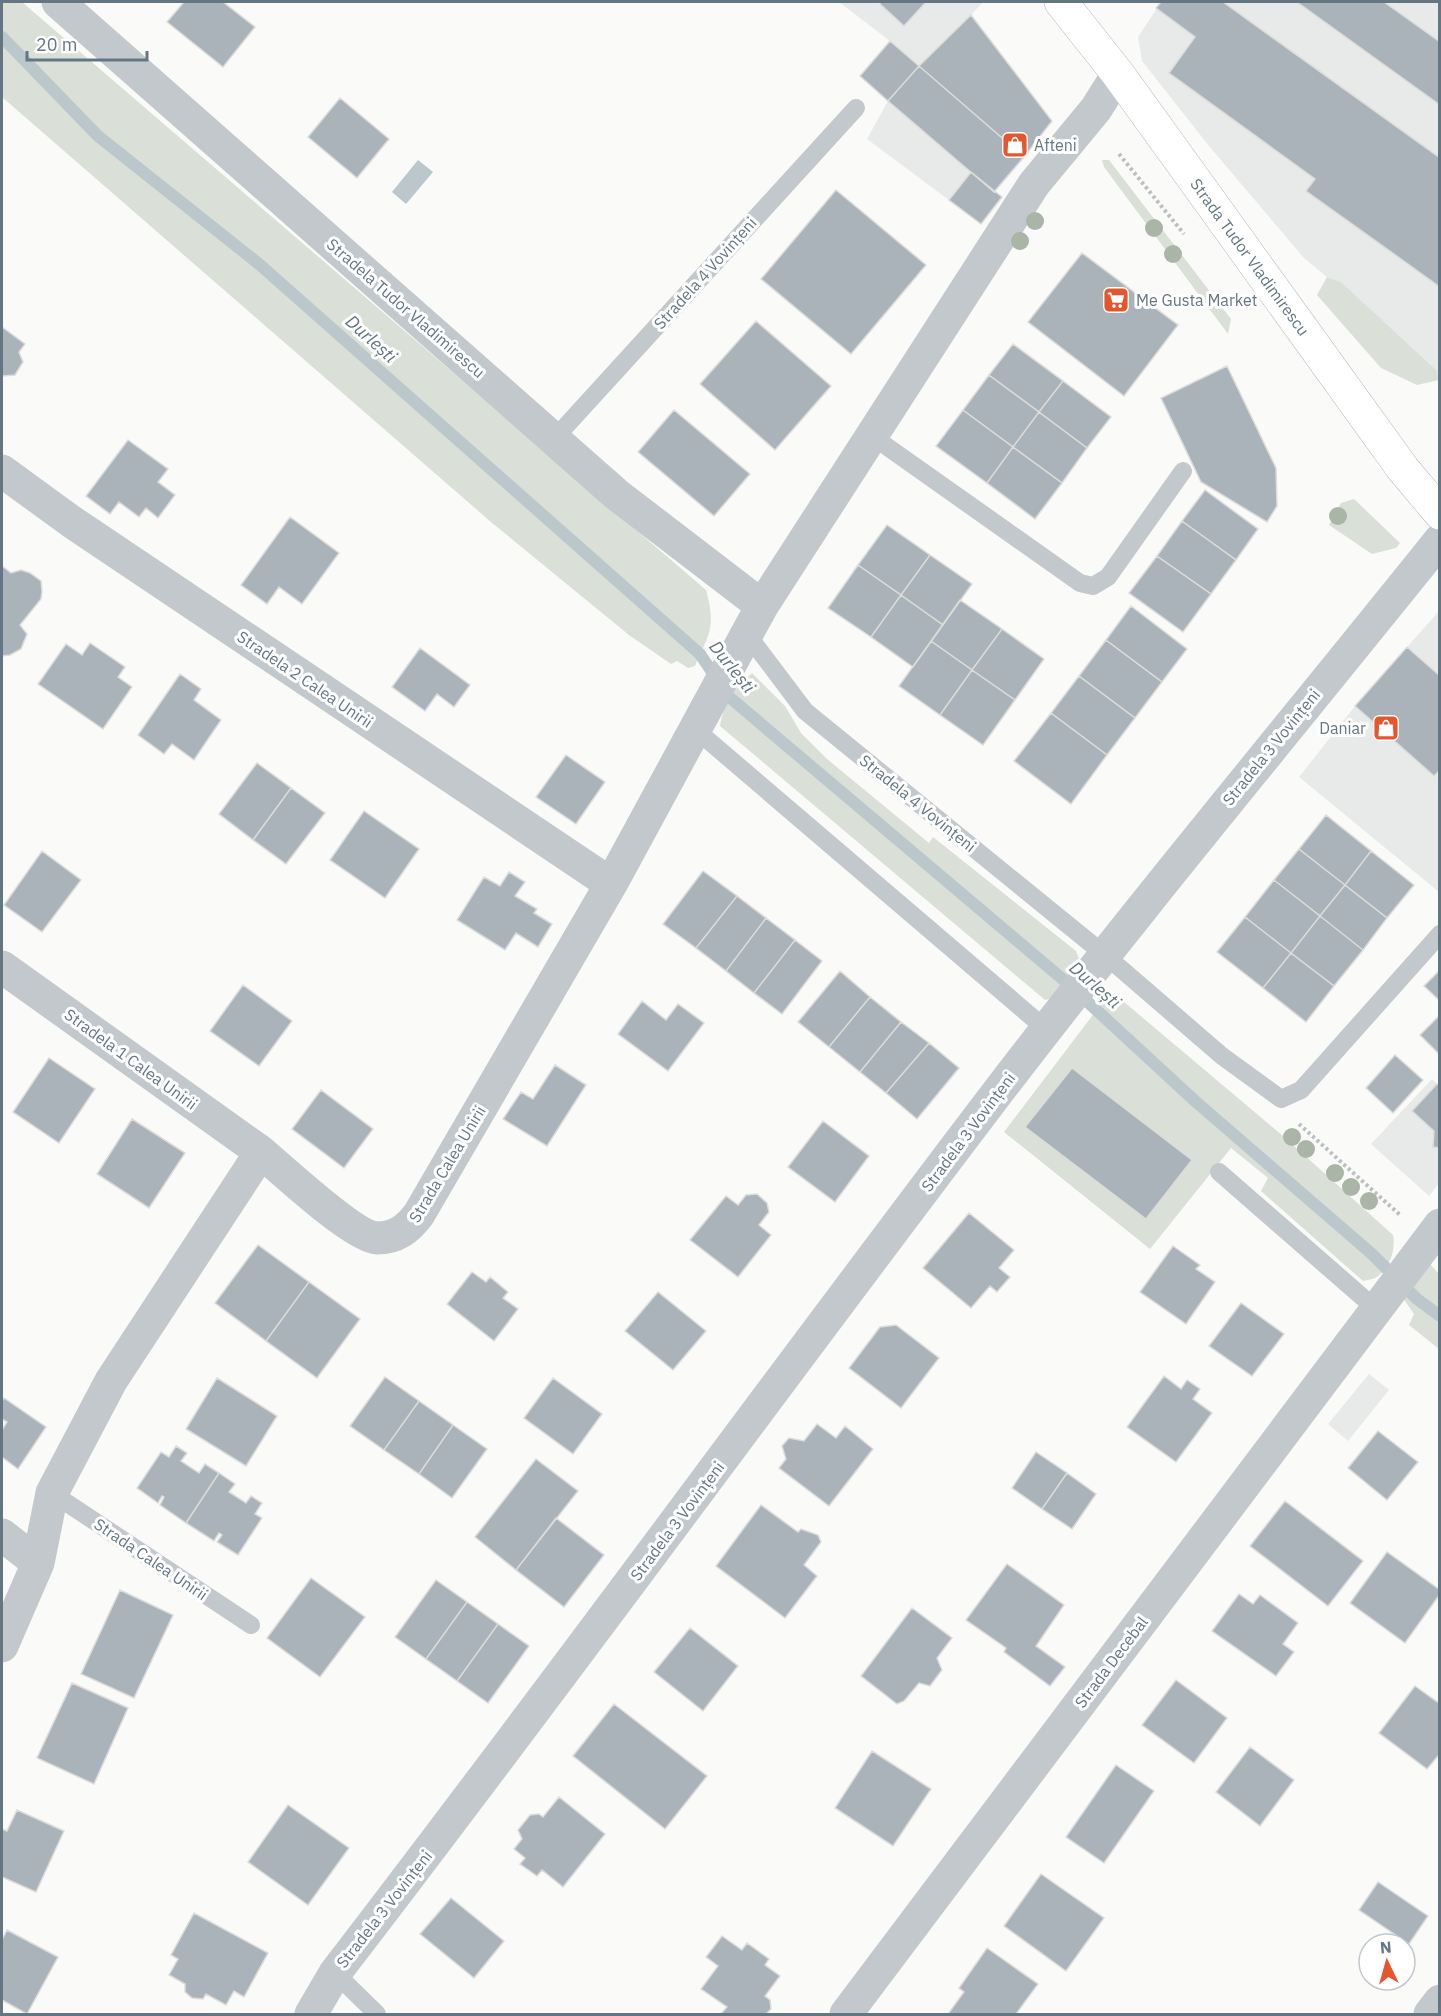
<svg xmlns="http://www.w3.org/2000/svg" width="1441" height="2016" font-family="'IBM Plex Sans',sans-serif">
	<style>
		.built { fill: #e8e9e9 }
		.green { fill: #dadfd7 }
		.water { fill: #bbc7cb }
		.lines { fill: none; stroke-linecap: round; stroke-linejoin: round }
		.stream { stroke: #bbc7cb; stroke-width: 12 }
		.building { fill: #aab3b9; stroke: #dcdcda; stroke-width: 1.5 }
		.primary-casing { stroke: #b5babe; stroke-width: 34 }
		.path { stroke: #bbbfc2; stroke-width: 4; stroke-dasharray: 3 3; stroke-linecap: butt }
		.lane { stroke: #c3c8cc; stroke-width: 18 }
		.street { stroke: #c3c8cc; stroke-width: 33 }
		.primary { stroke: #fff; stroke-width: 33 }
		.tree { fill: #aab4a7 }
		.labels { text-anchor: middle; stroke-width: 6; stroke-linejoin: round; paint-order: stroke }
		.poi-label { font-size: 16px; fill: #657683; stroke: #fff; text-anchor: start }
		.street-label { font-size: 16px; fill: #657683; stroke: #fff }
		.water-label { font-size: 18px; font-style: italic; fill: #60757c; stroke: #fff }
	</style>
	<rect width="100%" height="100%" fill="#fafaf8"/>
	<path class="built" d="M839 2H876L879 4 881 2H983L971 15 1052 121 994 192 1002 197 981 224 867 139 888 101 860 76 890 41Z
		M1161 2H1439V374L1341 282 1327 277 1304 258 1209 146 1142 61 1138 37Z
		M1439 611V892L1299 777 1355 706Z
		M1432 1079 1439 1086V1183L1429 1196 1371 1144Z
		M1369 1374 1389 1390 1348 1441 1328 1424Z"/>
	<path class="green" d="M2 2H22L706 590C716 627 710 632 695 666L688 668 677 661 671 664 629 635 491 522 2 97Z
		M1102 160H1109L1231 319 1228 334 1104 167Z
		M1327 277 1341 282 1437 371 1439 380 1417 385 1381 368 1317 295Z
		M1354 499 1400 543 1396 548 1372 554 1329 525 1341 503Z
		M752 673 785 706 801 733 827 759 929 843 933 837 1076 951 1082 967 1066 994 1045 1000 720 726C724 702 734 689 752 673Z
		M1111 991 1283 1136 1393 1235C1396 1248 1390 1268 1378 1276 1375 1279 1367 1280 1363 1281L1261 1191 1268 1178 1231 1148 1150 1249 1004 1132Z
		M1430 1264 1439 1274V1349L1409 1325 1414 1314 1403 1298Z"/>
	<path class="water" d="M418 160 433 172 406 204 392 192Z"/>
	<g class="lines">
		<path class="stream" d="M2 37 98 136 259 264 700 654 728 696 1066 982 1195 1101 1372 1254 1417 1299 1440 1316"/>
	</g>
	<path class="building" d="M184 2H223L255 27 223 67 167 22Z
		M881 2H926L904 26 880 4Z
		M1161 2H1223L1440 158V287L1306 191 1315 179 1169 73 1195 37 1156 8Z
		M1297 2H1384L1440 42V105Z
		M971 15 1052 121 1024 157 919 66Z
		M890 41 919 66 888 101 860 76Z
		M919 66 1024 157 994 192 888 101Z
		M340 98 389 139 357 178 308 137Z
		M971 172 1002 197 981 224 949 200Z
		M836 190 926 265 851 354 761 279Z
		M1082 253 1178 325 1124 396 1028 322Z
		M756 321 831 386 775 450 700 384Z
		M2 327 25 344 19 352 23 362 15 375 2 376Z
		M1013 344 1063 381 1039 412 989 375Z
		M1227 366 1276 468 1277 506 1267 522 1201 482 1161 398Z
		M989 375 1039 412 1013 447 963 410Z
		M1063 381 1111 417 1087 448 1039 412Z
		M674 410 750 474 714 516 638 452Z
		M963 410 1013 447 987 483 936 446Z
		M1039 412 1087 448 1062 483 1013 447Z
		M128 440 168 469 158 482 175 495 158 518 146 508 139 517 119 502 110 514 86 496Z
		M1013 447 1062 483 1035 519 987 483Z
		M1205 490 1258 529 1236 560 1182 521Z
		M290 517 339 553 302 604 279 587 267 604 241 585Z
		M1182 521 1236 560 1211 594 1157 556Z
		M887 525 930 555 901 595 858 565Z
		M930 555 972 584 943 625 901 595Z
		M1157 556 1211 594 1183 632 1129 593Z
		M858 565 901 595 871 637 828 608Z
		M2 566 11 573 21 570 30 573 41 581 42 591 41 599 20 625 27 634 21 649 10 655 2 656Z
		M901 595 943 625 913 667 871 637Z
		M960 600 1002 629 972 670 931 641Z
		M1131 606 1187 649 1162 682 1106 640Z
		M1002 629 1044 659 1015 700 972 670Z
		M1106 640 1162 682 1135 718 1079 676Z
		M931 641 972 670 940 715 899 686Z
		M90 643 125 667 118 677 132 687 103 729 38 684 66 644 82 655Z
		M1407 647 1440 676V770L1434 776 1355 706Z
		M420 648 470 685 454 707 437 694 425 711 392 687Z
		M972 670 1015 700 983 745 940 715Z
		M180 674 201 689 194 700 221 720 194 760 172 744 164 754 138 735Z
		M1079 676 1135 718 1107 755 1051 713Z
		M1051 713 1107 755 1071 804 1014 761Z
		M566 755 605 782 576 824 536 797Z
		M257 763 291 788 253 840 219 814Z
		M291 788 325 813 286 864 253 840Z
		M364 811 419 849 385 898 330 860Z
		M1326 815 1371 851 1345 885 1299 849Z
		M1299 849 1345 885 1320 916 1274 880Z
		M42 851 81 880 42 932 4 905Z
		M1371 851 1414 885 1387 918 1345 885Z
		M703 871 737 896 696 948 663 924Z
		M509 872 525 882 515 896 537 909 534 913 552 924 538 947 516 933 505 950 457 920 484 877 500 886Z
		M1274 880 1320 916 1291 953 1245 917Z
		M1345 885 1387 918 1363 950 1320 916Z
		M737 896 766 918 726 971 696 948Z
		M1320 916 1363 950 1334 986 1291 953Z
		M1245 917 1291 953 1263 988 1217 952Z
		M766 918 795 940 754 993 726 971Z
		M795 940 822 961 782 1014 754 993Z
		M1291 953 1334 986 1306 1022 1263 988Z
		M1440 970V1001L1424 986Z
		M840 971 870 997 829 1047 798 1022Z
		M243 985 292 1021 259 1066 210 1031Z
		M870 997 901 1022 860 1072 829 1047Z
		M642 1001 666 1020 678 1004 704 1023 668 1071 618 1034Z
		M1438 1017 1440 1018V1055L1420 1035Z
		M901 1022 929 1043 886 1093 860 1072Z
		M929 1043 959 1068 917 1119 886 1093Z
		M1395 1055 1423 1080 1393 1113 1366 1088Z
		M49 1058 95 1089 59 1143 13 1112Z
		M555 1065 586 1085 547 1146 503 1119 521 1092 533 1099Z
		M1072 1068 1192 1160 1146 1219 1025 1127Z
		M1437 1084 1440 1086V1148L1433 1147 1434 1131 1412 1111Z
		M321 1090 373 1129 344 1168 292 1129Z
		M132 1119 185 1153 149 1208 97 1174Z
		M823 1121 869 1156 835 1202 788 1167Z
		M757 1194 767 1203 769 1212 759 1225 771 1235 738 1277 690 1240 726 1196 738 1205 746 1195Z
		M969 1213 1014 1250 999 1268 1010 1277 997 1292 990 1286 971 1308 923 1268Z
		M258 1245 309 1282 266 1341 215 1303Z
		M1173 1246 1200 1265 1196 1269 1215 1282 1186 1324 1140 1292Z
		M472 1272 486 1282 490 1277 508 1292 503 1298 518 1309 494 1341 447 1304Z
		M309 1282 360 1319 317 1378 266 1341Z
		M658 1292 706 1331 673 1370 625 1331Z
		M1241 1303 1284 1334 1252 1376 1209 1346Z
		M896 1325 939 1358 901 1408 849 1368 880 1327Z
		M1164 1376 1181 1389 1187 1380 1200 1389 1193 1399 1212 1413 1176 1462 1127 1427Z
		M385 1377 419 1401 384 1450 350 1426Z
		M217 1378 277 1416 246 1466 186 1429Z
		M553 1378 602 1414 573 1454 524 1418Z
		M4 1398 46 1427 18 1469 2 1457V1430L7 1422 2 1419V1401Z
		M419 1401 453 1425 419 1474 384 1450Z
		M817 1424 836 1438 845 1426 873 1449 829 1506 779 1468 786 1459 782 1446 789 1438 804 1441Z
		M453 1425 487 1449 452 1498 419 1474Z
		M1378 1431 1418 1462 1387 1500 1348 1468Z
		M176 1446 187 1453 181 1461 199 1473 205 1464 219 1473 186 1523 160 1505 164 1497 162 1496 158 1503 137 1488 161 1452 169 1457Z
		M1036 1452 1067 1473 1042 1509 1012 1488Z
		M536 1459 578 1491 516 1570 475 1537Z
		M219 1473 235 1484 229 1492 246 1503 251 1496 262 1503 255 1514 262 1518 238 1555 217 1542 222 1535 219 1533 214 1541 186 1523Z
		M1067 1473 1096 1494 1072 1529 1042 1509Z
		M1285 1501 1363 1561 1328 1606 1250 1546Z
		M761 1505 798 1532 801 1529 818 1535 821 1542 804 1565 817 1576 785 1618 716 1566Z
		M556 1518 604 1555 564 1607 516 1570Z
		M1387 1552 1440 1590V1594L1405 1643 1350 1603Z
		M1007 1564 1064 1605 1036 1646 1065 1667 1050 1686 1004 1652 1006 1648 966 1620Z
		M311 1578 365 1617 320 1677 267 1638Z
		M436 1580 467 1602 426 1659 395 1637Z
		M120 1590 173 1615 134 1698 81 1674Z
		M1239 1594 1253 1604 1260 1595 1298 1623 1283 1644 1294 1652 1276 1676 1212 1631Z
		M467 1602 498 1624 457 1681 426 1659Z
		M912 1608 952 1638 937 1658 942 1670 930 1686 919 1683 904 1701 897 1704 861 1676Z
		M498 1624 529 1646 488 1703 457 1681Z
		M690 1628 738 1666 703 1711 654 1672Z
		M1176 1680 1227 1718 1194 1763 1142 1725Z
		M72 1683 128 1708 94 1784 37 1758Z
		M1415 1686 1440 1704V1757L1438 1756 1427 1769 1379 1733Z
		M614 1704 707 1776 665 1829 573 1756Z
		M1250 1747 1294 1780 1260 1826 1216 1792Z
		M872 1751 931 1789 893 1846 835 1808Z
		M1116 1765 1154 1791 1104 1863 1066 1837Z
		M559 1797 605 1834 563 1887 542 1870 537 1876 520 1864 525 1858 514 1849 522 1839 518 1830 530 1815 539 1814 543 1817Z
		M288 1805 349 1848 308 1905 248 1862Z
		M17 1810 64 1831 36 1892 2 1877V1829L7 1831Z
		M1041 1874 1104 1918 1066 1971 1004 1926Z
		M1378 1882 1428 1916 1409 1944 1359 1910Z
		M451 1898 504 1941 474 1978 420 1934Z
		M194 1913 268 1953 244 1997 234 1991 226 2005 206 1994 203 1999 192 1998 185 1992V1984L169 1975 178 1959 171 1955Z
		M7 1930 58 1957 27 2014 2 2000V1940Z
		M722 1936 742 1950 747 1943 769 1959 765 1965 780 1976 765 1996 770 2000 771 2009 766 2014H721L727 2007 701 1989 718 1966 706 1957Z
		M987 1948 1038 1984 1016 2014H948L964 1992 959 1988Z"/>
	<g class="lines">
		<defs>
			<path id="primary" d="M1061 2 1118 74 1403 469 1440 513"/>
		</defs>
		<use href="#primary" class="primary-casing"/>
		<path class="path" d="M1119 154 1184 234
			M1299 1124 1400 1215"/>
		<path class="lane" d="M872 436 1080 583 1093 586 1108 577 1183 471
			M554 439 856 108
			M747 634 805 711 1105 955 1222 1056 1281 1099 1301 1090 1440 934
			M695 729 1047 1030
			M1219 1172 1376 1309
			M52 1493 251 1625
			M335 1973 377 2014"/>
		<path class="street" d="M58 2 616 494 762 606
			M2 471 72 522 611 884
			M2 967 261 1152
			M2 1535 38 1563
			M2 1646 38 1563 52 1493 111 1381 261 1152C281 1169 354 1237 377 1238 396 1238 408 1229 419 1214L611 884 762 606 1034 184 1096 109 1118 74
			M311 2014 335 1973C557 1685 771 1390 991 1101 1136 911 1290 727 1440 540
			M846 2014 1440 1225
			M1430 2014 1440 2001"/>
		<use href="#primary" class="primary"/>
	</g>
	<g class="tree">
		<circle cx="1035" cy="221" r="9"/>
		<circle cx="1154" cy="228" r="9"/>
		<circle cx="1020" cy="241" r="9"/>
		<circle cx="1173" cy="254" r="9"/>
		<circle cx="1338" cy="516" r="9"/>
		<circle cx="1292" cy="1137" r="9"/>
		<circle cx="1306" cy="1149" r="9"/>
		<circle cx="1335" cy="1173" r="9"/>
		<circle cx="1351" cy="1187" r="9"/>
		<circle cx="1369" cy="1201" r="9"/>
	</g>
	<defs>
		<symbol id="shop-square" viewBox="-11 -11 22 22"><rect x="-9" y="-9" width="18" height="18" rx="4" fill="#e4572e" stroke="#fff"/><path d="M-5-2.5h2.3a2.7 3.5 0 0 1 5.4 0H5L5.5 6h-11ZM-1.5-2.5h3a1.5 2.3 0 0 0-3 0Z" fill="#fff"/></symbol>
		<symbol id="supermarket-square" viewBox="-11 -11 22 22"><rect x="-9" y="-9" width="18" height="18" rx="4" fill="#e4572e" stroke="#fff"/><path d="M-6-5.5h2.5l.6 2H6L4.5 2H-2.5L-4.4-4H-6ZM-1.5 3.2a1.3 1.3 0 1 0 .1 0ZM3 3.2a1.3 1.3 0 1 0 .1 0Z" fill="#fff"/></symbol>
	</defs>
	<g fill-rule="evenodd">
		<use href="#shop-square" x="1000" y="130" width="30" height="30"/>
		<use href="#supermarket-square" x="1101" y="285" width="30" height="30"/>
		<use href="#shop-square" x="1371" y="713" width="30" height="30"/>
	</g>
	<g class="labels">
		<g class="poi-label">
			<text x="1034" y="151">Afteni</text>
			<text x="1136" y="306">Me Gusta Market</text>
			<text x="1366" y="734" text-anchor="end">Daniar</text>
		</g>
		<g class="street-label">
			<text transform="translate(1250 257) rotate(54)" y="6">Strada Tudor Vladimirescu</text>
			<text transform="translate(705 273) rotate(-48)" y="6">Stradela 4 Vovințeni</text>
			<text transform="translate(406 308) rotate(41)" y="6">Stradela Tudor Vladimirescu</text>
			<text transform="translate(305 679) rotate(34)" y="6">Stradela 2 Calea Unirii</text>
			<text transform="translate(1271 747) rotate(-51)" y="6">Stradela 3 Vovințeni</text>
			<text transform="translate(918 803) rotate(39)" y="6">Stradela 4 Vovințeni</text>
			<text transform="translate(131 1059) rotate(36)" y="6">Stradela 1 Calea Unirii</text>
			<text transform="translate(968 1132) rotate(-53)" y="6">Stradela 3 Vovințeni</text>
			<text transform="translate(447 1164) rotate(-59)" y="6">Strada Calea Unirii</text>
			<text transform="translate(677 1521) rotate(-53)" y="6">Stradela 3 Vovințeni</text>
			<text transform="translate(151 1559) rotate(34)" y="6">Strada Calea Unirii</text>
			<text transform="translate(1111 1662) rotate(-53)" y="6">Strada Decebal</text>
			<text transform="translate(384 1909) rotate(-52)" y="6">Stradela 3 Vovințeni</text>
		</g>
		<g class="water-label">
			<text transform="translate(371 339) rotate(42)" y="6">Durlești</text>
			<text transform="translate(732 667) rotate(51)" y="6">Durlești</text>
			<text transform="translate(1095 985) rotate(41)" y="6">Durlești</text>
		</g>
	</g>
	<rect width="1441" height="2016" fill="none" stroke="#657683" stroke-width="6"/>
	<g transform="translate(1387 1962) rotate(355)"><circle r="28" fill="#ffffff" stroke="#c1c8cd" stroke-width="1.5"/>
	<path d="M0-4.5L10 22L0 15L-10 22Z" fill="#e4572e"/>
	<text y="-9" font-size="16" font-weight="bold" text-anchor="middle" fill="#657683">N</text>
	</g>
	<path d="M27 51v9h120v-9" fill="none" stroke="#657683" stroke-width="3"/>
	<text x="36" y="51" font-size="18" fill="#657683" stroke="#ffffff" stroke-width="4.5" paint-order="stroke">20 m</text>
</svg>
